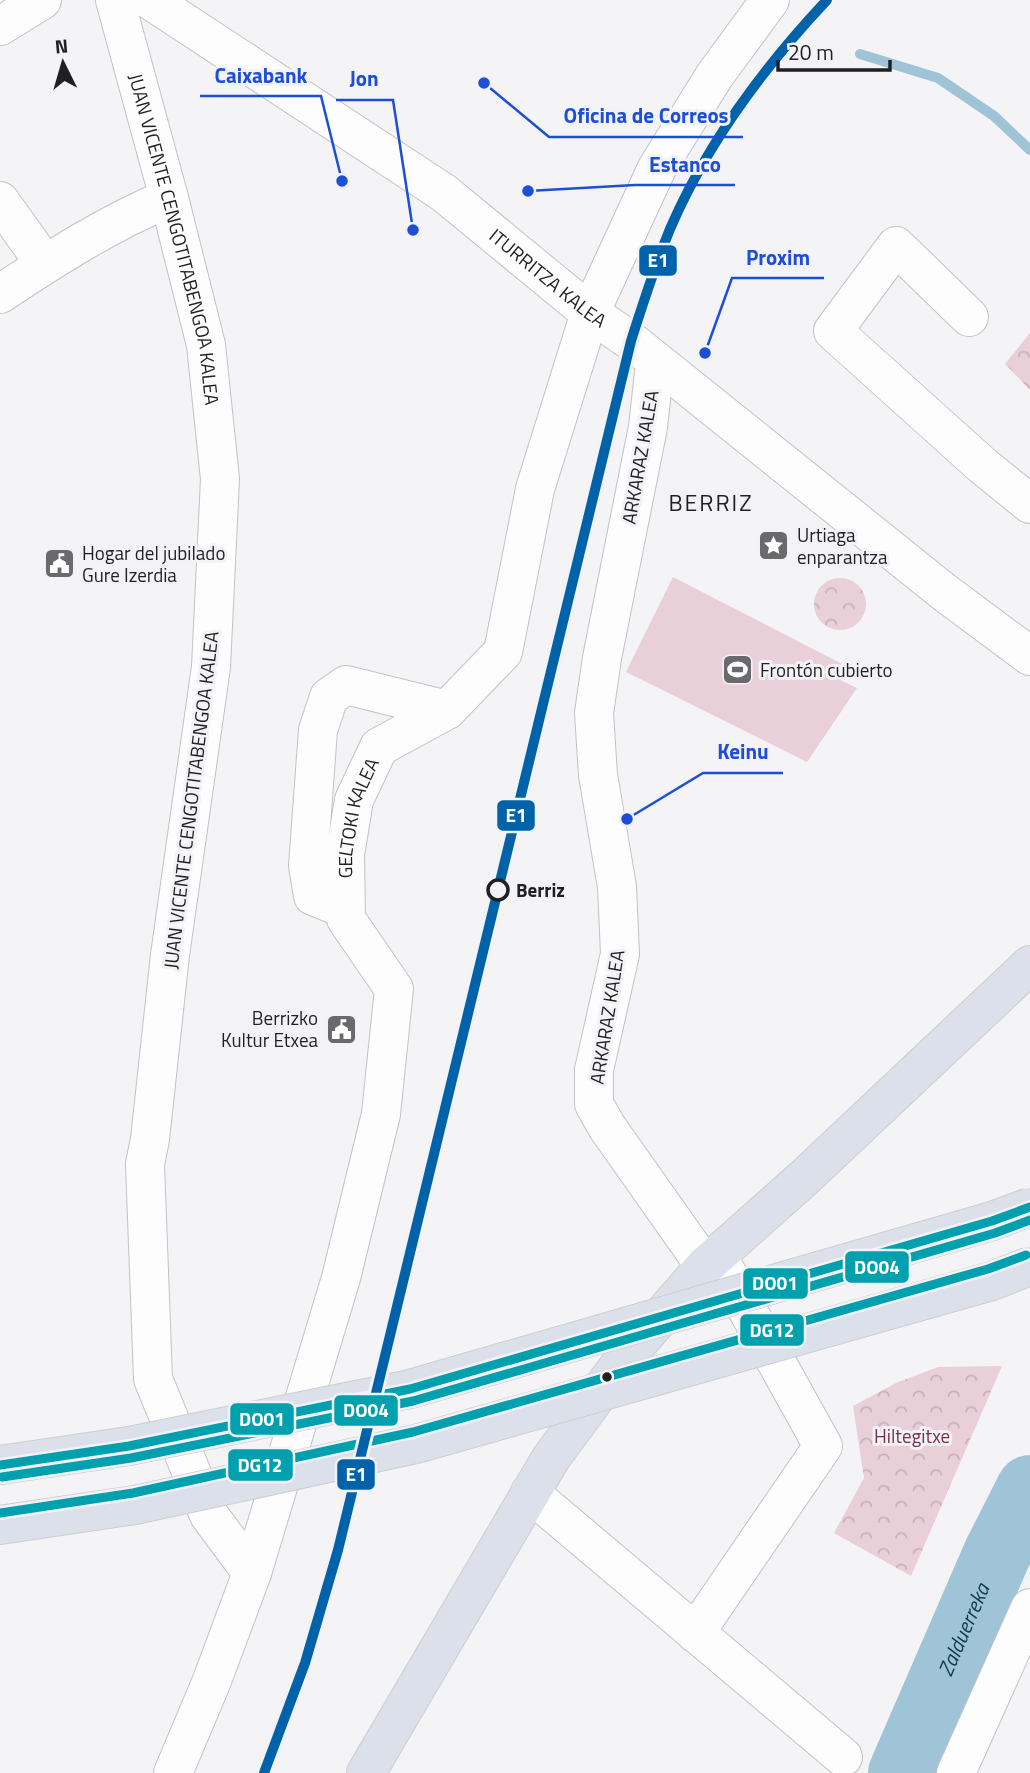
<svg xmlns="http://www.w3.org/2000/svg" width="1030" height="1773" font-family="'Titillium Web',sans-serif">
	<style>
		.green { fill: #e9cfd7 }
		.park { fill: url(#park-crowns) }
		.lines { fill: none; stroke-linecap: round; stroke-linejoin: round }
		.stream { stroke: #9fc4d8; stroke-width: 10 }
		.river { stroke: #9fc4d8; stroke-width: 68 }
		.street-casing { stroke: #c3c2c4; stroke-width: 40 }
		.secondary-casing { stroke: #c3c2c4; stroke-width: 40 }
		.highway-casing { stroke: #cececf; stroke-width: 40 }
		.street { stroke: #fdfdfe; stroke-width: 38 }
		.secondary { stroke: #fdfdfe; stroke-width: 38 }
		.highway { stroke: #dbe0eb; stroke-width: 38 }
		.highway-bridge-casing { stroke: #cececf; stroke-width: 40; stroke-linecap: butt }
		.highway-bridge { stroke: #dbe0eb; stroke-width: 38 }
		.bus-1-casing { stroke: #f3f2f6; stroke-width: 14 }
		.bus-2-casing { stroke: #f3f2f6; stroke-width: 14 }
		.bus-3-casing { stroke: #f3f2f6; stroke-width: 14 }
		.bus-1 { stroke: #00a0ae; stroke-width: 9 }
		.bus-2 { stroke: #00a0ae; stroke-width: 9 }
		.bus-3 { stroke: #00a0ae; stroke-width: 9 }
		.rail-1-casing { stroke: #f3f2f6; stroke-width: 16 }
		.rail-1 { stroke: #0063a9; stroke-width: 10 }
		.stop-dot { fill: #f3f2f6; stroke: #201f21; stroke-width: 3.5 }
		.bus-dot { fill: #201f21; stroke: #f3f2f6; stroke-width: 2.5 }
		.labels { text-anchor: middle; stroke-width: 6; stroke-linejoin: round; paint-order: stroke }
		.street-label { font-size: 19px; fill: #201f21; stroke: #f3f2f6 }
		.poi-label { font-size: 19px; fill: #201f21; stroke: #f3f2f6; text-anchor: start }
		.stop-label { font-size: 19px; font-weight: bold; fill: #201f21; stroke: #f3f2f6; text-anchor: start }
		.park-label { font-size: 19px; fill: #76324c; stroke: #f3f2f6 }
		.water-label { font-size: 21px; font-style: italic; fill: #0b3a4e; stroke: #f3f2f6 }
		.quarter-label { font-size: 23px; letter-spacing: 2px; fill: #201f21; stroke: #f3f2f6 }
		.leader { fill: none; stroke: #1d4ed8; stroke-width: 2.5 }
		.callout-dot { fill: #1d4ed8; stroke: #f3f2f6; stroke-width: 2.5 }
		.callout-label { font-size: 21px; text-anchor: middle; font-weight: bold; fill: #1d4ed8; stroke: #f3f2f6; stroke-width: 6; stroke-linejoin: round; paint-order: stroke }
		.line-badge { stroke: #f3f2f6; stroke-width: 2.5 }
		.badge-label { font-size: 19px; text-anchor: middle; font-weight: bold; fill: #fff }
	</style>
	<defs>
		<pattern id="park-crowns" width="20" height="18" patternUnits="userSpaceOnUse" patternTransform="scale(1.75)"><rect width="20" height="18" fill="#e9cfd7"/><path d="M2 6a3 3 0 1 1 6 0M12 15a3 3 0 1 1 6 0" fill="none" stroke="#c8b1b8"/></pattern>
	</defs>
	<rect width="100%" height="100%" fill="#f4f3f5"/>
	<path class="green" d="M673 577 848 667 840 680 857 688 807 762 626 672Z"/>
	<path class="park" d="M1030 333V390L1005 364Z
		M814 604a26 26 0 1 1 52 0a26 26 0 1 1-52 0Z
		M1002 1366 911 1576 834 1533 864 1478 853 1406 896 1383 938 1367Z"/>
	<g class="lines">
		<path class="stream" d="M860 54 938 78 994 116 1030 150"/>
		<path class="river" id="s1" d="M902 1773 997 1554 1030 1489"/>
		<defs>
			<g id="street">
				<path id="s2" d="M115 0 169 198 206 345 220 479 211 667 170 955 150 1139 145 1164 153 1379 209 1515 252 1573 341 1278 381 1114 394 989 346 919 345 855 354 800 379 747 447 710 503 652 535 489 590 313 657 168 715 75 770 0"/>
				<path d="M0 26 42 0"/>
				<path d="M0 201 45 264"/>
				<path d="M0 294C54 258 109 223 169 198"/>
				<path d="M969 317 896 246 833 331 982 465 1030 504"/>
				<path d="M655 363 648 427 602 658 594 713 598 775 617 887 620 954 594 1070V1104L607 1127 705 1266"/>
				<path d="M345 909 313 896 308 866 318 730 329 697 346 685 447 710"/>
				<path d="M530 1493 843 1757"/>
				<path d="M695 1633 823 1446 723 1266"/>
				<path d="M173 1773 211 1683 252 1573"/>
				<path d="M956 1773 1030 1608"/>
			</g>
			<g id="secondary">
				<path id="s3" d="M150 0 444 193 590 313 631 341 944 592 1030 656"/>
			</g>
			<path id="highway" d="M0 1465 129 1446
				M0 1525 135 1505
				M366 1773 551 1458 624 1359 705 1266 804 1178 1030 965"/>
		</defs>
		<use href="#street" class="street-casing"/>
		<use href="#secondary" class="secondary-casing"/>
		<use href="#highway" class="highway-casing"/>
		<use href="#street" class="street"/>
		<use href="#secondary" class="secondary"/>
		<use href="#highway" class="highway"/>
		<defs>
			<path id="highway-bridge" d="M129 1446 410 1389 992 1221 1030 1207
				M135 1505 416 1444 992 1281 1030 1266"/>
		</defs>
		<use href="#highway-bridge" class="highway-bridge-casing"/>
		<use href="#highway-bridge" class="highway-bridge"/>
		<defs>
			<path id="bus-1" d="M0 1465 129 1446 410 1389 992 1221 1030 1207"/>
			<path id="bus-2" d="M2 1477 131 1458 413 1401 995 1233 1030 1220"/>
			<path id="bus-3" d="M0 1513 133 1493 413 1432 988 1269 1026 1255"/>
		</defs>
		<use href="#bus-1" class="bus-1-casing"/>
		<use href="#bus-2" class="bus-2-casing"/>
		<use href="#bus-3" class="bus-3-casing"/>
		<use href="#bus-1" class="bus-1"/>
		<use href="#bus-2" class="bus-2"/>
		<use href="#bus-3" class="bus-3"/>
		<defs>
			<path id="rail-1" d="M264 1773 305 1663 338 1550 631 341C643 303 655 266 670 229 707 143 763 68 827 0"/>
		</defs>
		<use href="#rail-1" class="rail-1-casing"/>
		<use href="#rail-1" class="rail-1"/>
	</g>
	<defs>
		<symbol id="sight-square" viewBox="-11 -11 22 22"><rect x="-9" y="-9" width="18" height="18" rx="4" fill="#6a696b" stroke="#f3f2f6"/><path d="M0-6L1.8-2.2L6-1.7L2.9 1.2L3.7 5.4L0 3.3L-3.7 5.4L-2.9 1.2L-6-1.7L-1.8-2.2Z" fill="#fff"/></symbol>
		<symbol id="civic-square" viewBox="-11 -11 22 22"><rect x="-9" y="-9" width="18" height="18" rx="4" fill="#6a696b" stroke="#f3f2f6"/><path d="M-.6-6.5H3V-4.5H.6V-3L4-1V1h2V6H-6V1h2V-1L-.6-3ZM-1.2 2.5V6h2.4V2.5Z" fill="#fff"/></symbol>
		<symbol id="stadium-square" viewBox="-11 -11 22 22"><rect x="-9" y="-9" width="18" height="18" rx="4" fill="#6a696b" stroke="#f3f2f6"/><path d="M0-5a6.5 5 0 1 0 0 10a6.5 5 0 1 0 0-10ZM-3.5-1.8h7v3.6h-7Z" fill="#fff"/></symbol>
	</defs>
	<g fill-rule="evenodd">
		<use href="#sight-square" x="756" y="528" width="35" height="35"/>
		<use href="#civic-square" x="42" y="546" width="35" height="35"/>
		<use href="#stadium-square" x="720" y="652" width="35" height="35"/>
		<use href="#civic-square" x="324" y="1012" width="35" height="35"/>
	</g>
	<circle class="stop-dot" cx="498" cy="890" r="10"/>
	<circle class="bus-dot" cx="607" cy="1377" r="6"/>
	<g class="labels">
		<g class="street-label">
			<text dy="7" stroke="none"><textPath href="#s2" startOffset="247">JUAN VICENTE CENGOTITABENGOA KALEA</textPath></text>
			<text dy="7" stroke="none"><textPath href="#s3" startOffset="486">ITURRITZA KALEA</textPath></text>
			<text transform="translate(640 457) rotate(-80)" y="7">ARKARAZ KALEA</text>
			<text transform="translate(191 800) rotate(-83)" y="7">JUAN VICENTE CENGOTITABENGOA KALEA</text>
			<text dy="7" stroke="none"><textPath href="#s2" startOffset="2406">GELTOKI KALEA</textPath></text>
			<text transform="translate(607 1017) rotate(-81)" y="7">ARKARAZ KALEA</text>
		</g>
		<g class="poi-label">
			<text x="797" y="542">Urtiaga<tspan x="797" dy="22">enparantza</tspan></text>
			<text x="82" y="560">Hogar del jubilado<tspan x="82" dy="22">Gure Izerdia</tspan></text>
			<text x="760" y="677">Frontón cubierto</text>
			<text x="318" y="1025" text-anchor="end">Berrizko<tspan x="318" dy="22">Kultur Etxea</tspan></text>
		</g>
		<g class="stop-label">
			<text x="516" y="897">Berriz</text>
		</g>
		<g class="park-label">
			<text x="912" y="1443">Hiltegitxe</text>
		</g>
		<g class="water-label">
			<text dy="7" stroke="none"><textPath href="#s1" startOffset="156">Zalduerreka</textPath></text>
		</g>
		<g class="quarter-label">
			<text x="711" y="511">BERRIZ</text>
		</g>
	</g>
	<path class="leader" d="M342 181L321 96H200M413 230L393 100H336M484 83L549 137H743M528 191L635 185H735M705 353L732 278H824M627 819L703 773H783"/>
	<g class="callout-dot">
		<circle cx="342" cy="181" r="7"/>
		<circle cx="413" cy="230" r="7"/>
		<circle cx="484" cy="83" r="7"/>
		<circle cx="528" cy="191" r="7"/>
		<circle cx="705" cy="353" r="7"/>
		<circle cx="627" cy="819" r="7"/>
	</g>
	<g class="callout-label">
		<text x="261" y="83">Caixabank</text>
		<text x="364" y="86">Jon</text>
		<text x="646" y="123">Oficina de Correos</text>
		<text x="685" y="172">Estanco</text>
		<text x="778" y="265">Proxim</text>
		<text x="743" y="759">Keinu</text>
	</g>
	<g class="line-badge">
		<rect x="638" y="244" width="40" height="33" rx="7" fill="#0063a9"/>
		<rect x="496" y="799" width="40" height="33" rx="7" fill="#0063a9"/>
		<rect x="844" y="1250" width="66" height="34" rx="7" fill="#00a0ae"/>
		<rect x="742" y="1267" width="67" height="33" rx="7" fill="#00a0ae"/>
		<rect x="739" y="1313" width="66" height="34" rx="7" fill="#00a0ae"/>
		<rect x="333" y="1394" width="66" height="33" rx="7" fill="#00a0ae"/>
		<rect x="229" y="1402" width="66" height="34" rx="7" fill="#00a0ae"/>
		<rect x="227" y="1448" width="67" height="34" rx="7" fill="#00a0ae"/>
		<rect x="336" y="1458" width="40" height="33" rx="7" fill="#0063a9"/>
	</g>
	<g class="badge-label">
		<text x="658" y="267">E1</text>
		<text x="516" y="822">E1</text>
		<text x="877" y="1274">DO04</text>
		<text x="775" y="1290">DO01</text>
		<text x="772" y="1337">DG12</text>
		<text x="366" y="1417">DO04</text>
		<text x="262" y="1426">DO01</text>
		<text x="260" y="1472">DG12</text>
		<text x="356" y="1481">E1</text>
	</g>
	<g transform="translate(63 63) rotate(355)" stroke="#f3f2f6" stroke-width="5" paint-order="stroke">
	<path d="M0-5L12 26L0 18L-12 26Z" fill="#201f21"/>
	<text y="-10" font-size="19" font-weight="bold" text-anchor="middle" fill="#201f21">N</text>
	</g>
	<path d="M778 60v10h112v-10" fill="none" stroke="#201f21" stroke-width="3.5"/>
	<text x="788" y="60" font-size="21" fill="#201f21" stroke="#f3f2f6" stroke-width="5" paint-order="stroke">20 m</text>
</svg>
